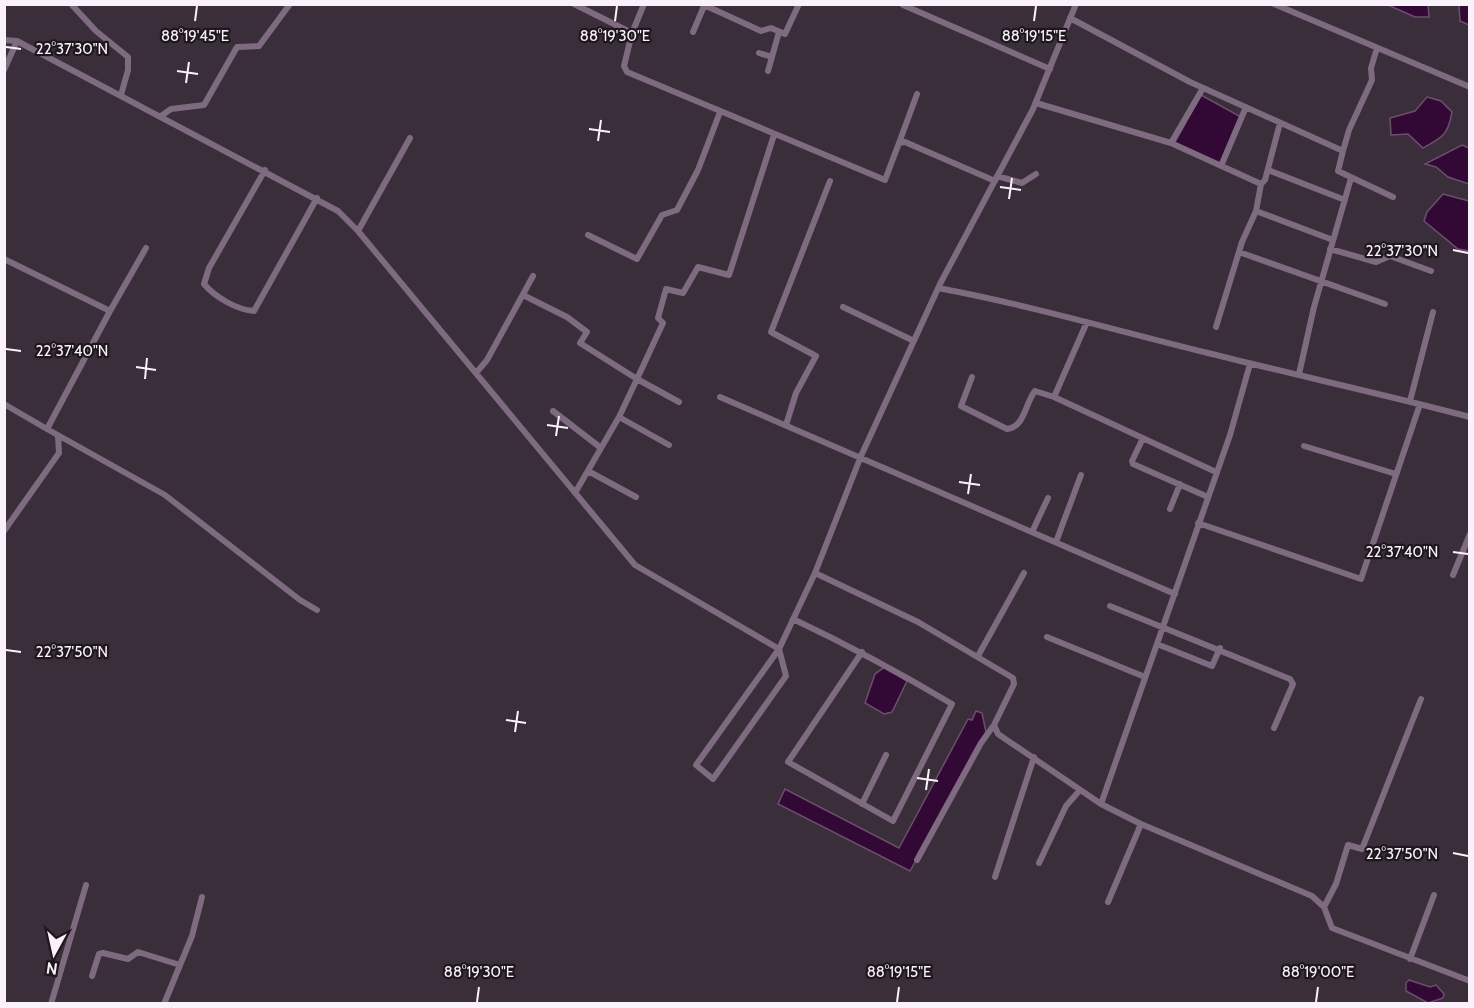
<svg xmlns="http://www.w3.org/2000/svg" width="1474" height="1008" font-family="Cabin,sans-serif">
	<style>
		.water { fill: #320834; stroke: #6e4e6f; stroke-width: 1.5 }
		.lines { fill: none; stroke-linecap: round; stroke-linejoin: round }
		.minor { stroke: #7f6b80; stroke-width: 6 }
		.ticks { fill: none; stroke: #faf2fa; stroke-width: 2 }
		.ticks-label { font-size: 15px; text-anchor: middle; fill: #faf2fa; stroke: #1e181e; stroke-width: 4.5; stroke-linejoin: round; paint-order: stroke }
	</style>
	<rect width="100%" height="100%" fill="#3a2e3a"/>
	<path class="water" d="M1388 5H1428L1429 17H1415Z
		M1459 5H1469V25L1460 21Z
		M1201 95 1241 117 1220 165 1174 144Z
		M1427 97 1441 101 1452 112C1448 135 1443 137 1423 148L1408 134 1391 135 1390 118 1415 111Z
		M1462 145 1469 148V184L1448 177 1436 167 1425 164Z
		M1443 194 1469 201V251L1458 249 1424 221 1427 212Z
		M885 667 907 681 892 712 884 714 865 703 875 674Z
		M976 711 982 713 986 732 910 871 778 804 785 789 899 848 968 719 972 720Z
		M1409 980 1430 987 1436 985 1444 994 1443 998 1428 1003 1406 991V983Z"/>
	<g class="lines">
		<path class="minor" d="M71 4 96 31 128 57V70L121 95
			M574 4 632 33 624 66 627 72 885 180 899 143 905 142 995 181
			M702 4 761 31 771 28 785 34 799 4
			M1274 4 1470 87
			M903 5 1050 69
			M1070 18 1190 82 1343 151 1349 130 1372 80 1371 68 1377 48
			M693 32 704 6
			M632 33 644 4
			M4 40 17 41 338 211 358 231 635 565 779 649 815 573 861 456 940 284 1033 109 1076 4
			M759 53 772 57
			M4 70 17 41
			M768 71 779 32
			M1036 103 1171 143 1261 184
			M161 116 171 109 204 105 237 47 259 46 290 4
			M899 143 917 94
			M1171 143 1203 88
			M1343 151 1338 171 1393 197
			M1221 166 1246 107
			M265 170 209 268 204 284C215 297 237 310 254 311L317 198
			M1268 170 1345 200
			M997 176 1022 183 1036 174
			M1256 211 1333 240
			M358 231 410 138
			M588 235 637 259 662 215 677 210 698 170 720 112
			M1330 249 1376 262 1390 256 1431 271
			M1239 252 1385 304
			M4 259 110 311 47 429 4 404
			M938 288C1029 305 1118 331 1208 353 1295 375 1383 394 1470 417
			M523 295 567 317 587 332 580 343 637 379 619 417 575 493
			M843 307 914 341
			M110 311 146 248
			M1087 322 1054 397 1216 472
			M1216 327 1242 242 1256 211 1261 184 1265 180 1280 123
			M476 373 487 360 533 276
			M1299 374 1314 307 1351 178
			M972 377 961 406 1007 429C1025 427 1025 403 1035 391L1054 397
			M720 397 1175 594
			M1410 401 1433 312
			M679 402 637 379 663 323 658 318 666 289 683 293 698 267 729 275 774 135
			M553 411 601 448
			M619 417 669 445
			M786 425 796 393 816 356 771 332 830 181
			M47 429 165 495 300 600 317 610
			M1143 438 1132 461 1133 464 1208 497
			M1304 446 1396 474
			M588 471 636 497
			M1170 509 1180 484
			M1198 523 1361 579 1420 404
			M4 531 59 453 58 436
			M1032 532 1048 498
			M1056 542 1081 475
			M815 573 918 622 1013 678 1014 684 994 725 998 734 1101 804 1141 824 1312 896 1324 907 1332 928 1470 981
			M1453 575 1470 534
			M1110 606 1290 679 1293 684 1274 728
			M793 619C848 645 900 673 952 704L893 821 788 762 862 652
			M1047 637 1145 677
			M1157 644 1212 666 1220 648
			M779 649 786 676 713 779 696 765Z
			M978 656 1024 573
			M862 804 886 755
			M1101 804 1230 435 1250 364
			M917 860 981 743 994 725
			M1039 863 1066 806 1080 790
			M995 877 1034 757
			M1108 902 1141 824
			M1324 907 1336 884 1348 845 1362 849 1421 699
			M1410 959 1434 895
			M92 976 99 954 103 953 128 959 138 952 180 965
			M51 1004 86 885
			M164 1004 192 936 202 897"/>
	</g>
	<path class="ticks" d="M195 21 197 6M615 21 617 6M1034 21 1036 6M6 47 21 49M177 71 198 74M186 83 189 62M589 129 610 132M598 141 601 120M1000 187 1021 190M1009 199 1012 178M1453 250 1468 253M6 349 21 351M136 367 156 370M145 379 147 358M547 425 568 428M556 436 559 416M959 482 980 485M968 494 971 474M1453 552 1468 554M6 650 21 652M506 720 526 723M515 732 518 711M917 778 938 781M926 790 929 769M1453 853 1468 856M477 1002 479 987M897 1002 899 987M1316 1002 1318 987"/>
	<g class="ticks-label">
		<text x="195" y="41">88°19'45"E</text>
		<text x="615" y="41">88°19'30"E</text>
		<text x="1034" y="41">88°19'15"E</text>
		<text x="72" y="54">22°37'30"N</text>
		<text x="1402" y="256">22°37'30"N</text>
		<text x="72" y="356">22°37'40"N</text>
		<text x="1402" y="557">22°37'40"N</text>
		<text x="72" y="657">22°37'50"N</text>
		<text x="1402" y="859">22°37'50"N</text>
		<text x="479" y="977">88°19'30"E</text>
		<text x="899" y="977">88°19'15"E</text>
		<text x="1318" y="977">88°19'00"E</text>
	</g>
	<rect width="1474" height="1008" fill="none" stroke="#faf2fa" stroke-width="12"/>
	<g transform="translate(54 954) rotate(188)" stroke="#1e181e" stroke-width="4.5" paint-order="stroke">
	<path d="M0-4.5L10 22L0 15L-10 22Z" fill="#faf2fa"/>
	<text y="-9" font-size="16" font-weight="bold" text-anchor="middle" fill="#faf2fa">N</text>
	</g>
</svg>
